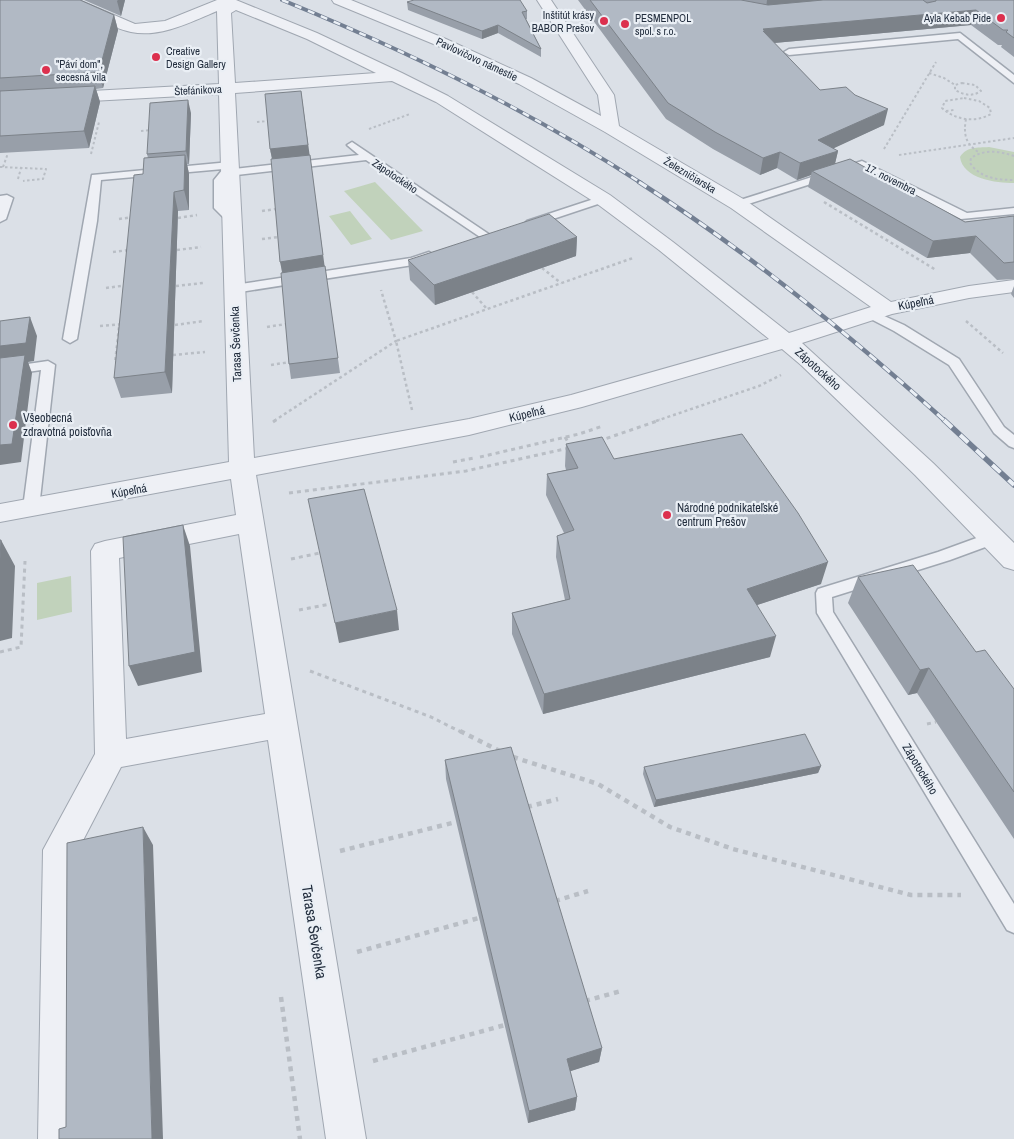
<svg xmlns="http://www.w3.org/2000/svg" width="1014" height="1139" font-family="'Archivo Narrow',sans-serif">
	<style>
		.green { fill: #c1d2bb }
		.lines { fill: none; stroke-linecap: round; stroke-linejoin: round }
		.lane-casing { stroke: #a0a7b1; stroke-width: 3 }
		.street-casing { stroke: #a0a7b1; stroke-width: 2 }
		.path-far3 { stroke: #b9bec5; stroke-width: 2; stroke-dasharray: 2.5 2.5; stroke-linecap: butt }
		.path-far2 { stroke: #b9bec5; stroke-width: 2.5; stroke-dasharray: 3 3; stroke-linecap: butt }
		.path-far1 { stroke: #b9bec5; stroke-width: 3; stroke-dasharray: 4 4; stroke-linecap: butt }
		.path { stroke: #b9bec5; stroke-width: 4.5; stroke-dasharray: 5 5; stroke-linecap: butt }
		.lane { fill: #eef0f5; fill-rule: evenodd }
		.street { fill: #eef0f5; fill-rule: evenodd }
		.rail-far2-casing { stroke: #737f92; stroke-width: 4 }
		.rail-far1-casing { stroke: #737f92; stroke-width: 4.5 }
		.rail-casing { stroke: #737f92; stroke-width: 5.5 }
		.rail-far2 { stroke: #eaeff5; stroke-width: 2.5; stroke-dasharray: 7; stroke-linecap: butt }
		.rail-far1 { stroke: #eaeff5; stroke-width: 3; stroke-dasharray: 9; stroke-linecap: butt }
		.rail { stroke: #eaeff5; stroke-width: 4; stroke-dasharray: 11; stroke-linecap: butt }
		.wall { fill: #989fa9 }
		.shaded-wall { fill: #7c8289 }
		.building { fill: #b1b9c4; stroke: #7c8289 }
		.poi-dot { fill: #dc304e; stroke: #eaeff5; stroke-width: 2 }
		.labels { text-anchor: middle; stroke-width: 4.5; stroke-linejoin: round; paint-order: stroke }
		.far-poi-label { font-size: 11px; fill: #232e3e; stroke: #eaeff5; text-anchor: start }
		.far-street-label { font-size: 11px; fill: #232e3e; stroke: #eaeff5 }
		.street-label { font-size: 12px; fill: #232e3e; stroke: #eaeff5 }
		.poi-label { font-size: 12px; fill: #232e3e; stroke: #eaeff5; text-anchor: start }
		.near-street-label { font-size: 15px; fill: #232e3e; stroke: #eaeff5 }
	</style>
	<rect width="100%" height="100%" fill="#dbe0e7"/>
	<path class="green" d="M989 147 1014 152V183C996 183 963 179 960 157 967 146 977 148 989 147Z
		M375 182 423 231 391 240 344 191Z
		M350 211 372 239 351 245 329 216Z
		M71 576 72 612 37 620V583Z"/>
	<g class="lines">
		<defs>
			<path id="lane" d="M960 33 1014 75V83L958 39 789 55 784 52 789 49Z
				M352 142 493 237 487 240 483 239 366 160 228 176 224 180 226 207 238 220 232 223 228 222 214 208V180L223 169 101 180 97 221 77 339 70 343 63 339 92 175 230 162 235 165 234 169 359 155 347 145Z
				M862 161 967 213 1014 208V214L961 219 861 168 742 206H734L732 204 734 202Z
				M7 195 13 198 6 219 0 222V196Z
				M603 196 607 197 609 199 607 201 535 225H527L525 223 527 221Z
				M429 252 435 256 433 259 413 265 234 293 228 289 234 285 411 258Z
				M871 310 904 325 959 359 1004 427 1014 435V448L1009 446 994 433 949 365 894 331 867 317 865 314Z
				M48 361 55 365 39 508 36 512 31 513 26 512 23 508 41 370 0 376V368Z
				M993 532 999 534 1001 538 999 542 950 560 832 597 833 612 1014 904V933L1007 930 817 613 816 593 818 589 938 552Z"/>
			<path id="street" d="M60 0H79L135 24 165 21 217 0H236L317 33 402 73 448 96 610 195 673 242 789 333 871 307 731 208 605 132 519 84 436 45 334 3 332 0H351L446 39 531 78 601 116 598 95 537 0H551L614 95 619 126 745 200 891 302 969 286 1014 280V292L969 298 892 314 802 343 933 463 1014 543V570L1004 567 915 475 801 365 782 349 582 407 469 435 256 475 366 1139H326L268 740 121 767 77 852 78 1139H38L43 850 95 754 91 551 95 544 105 541 236 515 231 479 0 522V504L229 462 219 94 0 106V96L219 84 217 11C191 22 160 38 131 32 109 27 83 12 62 3ZM236 10 307 39 376 73 235 83 231 13ZM392 81 436 102 596 203 659 250 769 339 571 395 469 419 254 458 235 93ZM239 534 265 714 126 739 119 558Z"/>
		</defs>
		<use href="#lane" class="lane-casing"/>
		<use href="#street" class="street-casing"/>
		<path class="path-far3" d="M929 73 944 78 955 85
			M962 83 975 85 981 91C972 97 964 95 955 90V85Z
			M964 98 979 101 990 108 991 114C975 123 955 120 942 108L945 101Z
			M946 111 954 110
			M966 119C963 135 966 145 980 153
			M257 122 269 121
			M369 129 410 114
			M141 131 152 130
			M884 149 936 62
			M91 154 99 122
			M899 155 1014 138
			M1014 156C999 151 984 149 971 158L970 163C980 178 997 180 1014 180
			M0 167 46 169 43 179 23 181
			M3 167 8 153
			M18 179 21 168"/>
		<path class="path-far2" d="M824 202 936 270
			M262 211 276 209
			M178 218 197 215
			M119 219 133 217
			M262 239 279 237
			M177 250 201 247
			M113 252 129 250
			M542 268 561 283
			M176 286 203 283
			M106 288 128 285
			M472 292 487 309
			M966 321 1003 353
			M175 325 204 321
			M100 326 124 324
			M267 327 286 324
			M173 355 205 352
			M118 362 115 363 119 327
			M271 365 290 362
			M412 410 396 341 633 258
			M274 421 396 341 381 290
			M656 421 759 386 781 375"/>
		<path class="path-far1" d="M273 422 276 420
			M565 437 571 447
			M599 441 660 420
			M480 457 579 434 603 426
			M453 462 474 458
			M289 493 466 471 569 448
			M291 559 320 553
			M299 610 330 604
			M0 652 21 647 25 561
			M310 671 431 717 463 733
			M927 724 936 722"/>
		<path class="path" d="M460 731 500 751
			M513 757 598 784 670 827 733 849 911 895H961
			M527 807 558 799
			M340 851 456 822
			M555 901 588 891
			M357 952 479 918
			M281 997 300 1139
			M585 1001 621 991
			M373 1061 505 1025"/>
		<use href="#lane" class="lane"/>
		<use href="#street" class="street"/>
		<defs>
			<path id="rail-far2" d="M282 0C407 51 527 109 641 183"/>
			<path id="rail-far1" d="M639 182C748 252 849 334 945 421"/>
			<path id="rail" d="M944 420 1014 485"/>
		</defs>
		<use href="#rail-far2" class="rail-far2-casing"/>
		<use href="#rail-far1" class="rail-far1-casing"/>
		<use href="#rail" class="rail-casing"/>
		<use href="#rail-far2" class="rail-far2"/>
		<use href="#rail-far1" class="rail-far1"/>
		<use href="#rail" class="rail"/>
	</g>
	<path class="wall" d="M0 0 114 15 118 30 103 88 96 89 100 102 89 148 0 153Z
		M84 0H125L121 16Z
		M578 0H1014V57L1001 47 1002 45H998L971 25 774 43 820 90 884 125 833 148 838 151 835 163 965 222 1014 216V279L997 280 970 253 927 258 808 187 811 175 797 180 777 168 760 175 713 149 666 119Z
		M407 2 527 11V19H526L541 49V57L498 33 482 39 408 10Z
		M191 113 189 164H187L189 174V210L178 211 172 393 121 398 114 378 143 174 148 158 147 154Z
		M270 149 325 267 340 373 291 379 289 364 282 273 272 159Z
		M577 237 576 256 435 305 410 280 408 260Z
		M1014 286V298L1011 294Z
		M566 444 614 459 821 584 757 605 770 657 543 714 512 634V613L565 600 556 557 557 536 564 533 546 495 547 474 566 470 565 466Z
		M858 577 976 652 1014 689V839L917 693 908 695 848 603Z
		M445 760 602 1048 599 1062 570 1071 577 1097 575 1110 528 1123 446 779Z
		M821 766 818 773 654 807 643 774 644 767Z"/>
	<path class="shaded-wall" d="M118 0H125L121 16 117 1Z
		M767 0H849L766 8Z
		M976 10 971 25 763 44V29Z
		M114 15 118 30 103 88 99 72Z
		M498 25V33L482 39V31Z
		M95 86 100 102 89 148 84 131Z
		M301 91 325 269 283 276 280 262 273 163 270 149Z
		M188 100 191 113 189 164 186 151Z
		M888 109 884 125 815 157 818 140Z
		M838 151 834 168 812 171 811 175 797 180 800 163Z
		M780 152 777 168 760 175 763 158Z
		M185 155 189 174V210L184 190Z
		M174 192 178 211 172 393 165 372Z
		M976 236 970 253 927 258 933 241Z
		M577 237 576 256 435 305 434 285Z
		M30 317 37 336 34 361 28 362 32 373 21 462 0 465V346Z
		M183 525 190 546 202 672 138 686 129 666Z
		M1 540 15 566 12 638 0 641V559Z
		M828 562 821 584 742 610 747 589Z
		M397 610 399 630 339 643 335 623Z
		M776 636 770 657 543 714 544 694Z
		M929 668 917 693 908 695 920 670Z
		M821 766 818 773 654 807 656 800Z
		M143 827 153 845 163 1139H152Z
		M602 1048 599 1062 565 1073 567 1059Z
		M577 1097 575 1110 528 1123 529 1111Z"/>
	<path class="building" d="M0 0H80L114 15 99 72 0 78Z
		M414 0H520L527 11 522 12 541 49 498 25 482 31 407 2Z
		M590 0H741L768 5 823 0H923L927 3 936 1V0H1014V38L1006 32 1008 30H1003L976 10 763 29 765 31H763L820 90 846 87 855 95 888 109 818 140 838 151 800 163 780 152 763 158 715 132 668 103Z
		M95 86 84 131 0 136V91Z
		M301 91 308 145 270 149 265 94Z
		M188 100 186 151 147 154 150 103Z
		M185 155 184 190 174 192 165 372 114 378 134 175 143 174 144 158Z
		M310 155 323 255 280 262 271 159Z
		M850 159 965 222 1014 216V262L1004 263 976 236 933 241 812 171Z
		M549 214 577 237 434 285 408 260Z
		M325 266 338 358 289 364 281 273Z
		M30 317 26 343 0 346V321Z
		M25 355 12 444 0 445V358Z
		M742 434 798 513 828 562 747 589 776 636 544 694 512 613 570 599 557 536 574 530 547 474 578 468 566 444 602 437 614 459Z
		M364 489 397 610 335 623 308 499Z
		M183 525 195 652 129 666 123 537Z
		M0 540H1L0 559Z
		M913 565 976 652 985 650 1014 689V792L929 668 920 670 858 577Z
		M805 734 821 766 656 800 644 767Z
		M511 747 602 1048 567 1059 577 1097 529 1111 445 760Z
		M143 827 152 1139H59V1129L66 1127 67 843Z"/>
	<g class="poi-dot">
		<circle cx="1001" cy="18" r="5"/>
		<circle cx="604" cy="21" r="5"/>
		<circle cx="625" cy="24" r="5"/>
		<circle cx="156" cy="57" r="5"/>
		<circle cx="46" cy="70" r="5"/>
		<circle cx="13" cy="425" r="5"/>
		<circle cx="667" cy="515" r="5"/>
	</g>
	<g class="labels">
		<g class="far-poi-label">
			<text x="594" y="19" text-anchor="end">Inštitút krásy<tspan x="594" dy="13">BABOR Prešov</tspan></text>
			<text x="635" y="22">PESMENPOL<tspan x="635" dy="13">spol. s r.o.</tspan></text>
			<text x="991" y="22" text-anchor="end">Ayla Kebab Pide</text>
			<text x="166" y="55">Creative<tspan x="166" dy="13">Design Gallery</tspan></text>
			<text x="56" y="68">"Páví dom",<tspan x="56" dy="13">secesná vila</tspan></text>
		</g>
		<g class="far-street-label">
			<text transform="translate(477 59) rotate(25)" y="4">Pavlovičovo námestie</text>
			<text transform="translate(198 90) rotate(-3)" y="4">Štefánikova</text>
			<text transform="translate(690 175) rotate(31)" y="4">Železničiarska</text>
			<text transform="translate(395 176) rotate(34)" y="4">Zápotockého</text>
			<text transform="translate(891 179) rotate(27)" y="4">17. novembra</text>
		</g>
		<g class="street-label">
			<text transform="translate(916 303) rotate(-11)" y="4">Kúpeľná</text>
			<text transform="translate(236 344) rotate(-92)" y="4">Tarasa Ševčenka</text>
			<text transform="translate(818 369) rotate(42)" y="4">Zápotockého</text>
			<text transform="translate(527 414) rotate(-13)" y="4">Kúpeľná</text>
			<text transform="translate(129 491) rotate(-10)" y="4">Kúpeľná</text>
			<text transform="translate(920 769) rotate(59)" y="4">Zápotockého</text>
		</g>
		<g class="poi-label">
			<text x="23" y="422">Všeobecná<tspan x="23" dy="14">zdravotná poisťovňa</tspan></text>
			<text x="677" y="512">Národné podnikateľské<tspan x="677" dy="14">centrum Prešov</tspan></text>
		</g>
		<g class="near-street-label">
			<text transform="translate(314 932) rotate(81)" y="5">Tarasa Ševčenka</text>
		</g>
	</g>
</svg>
